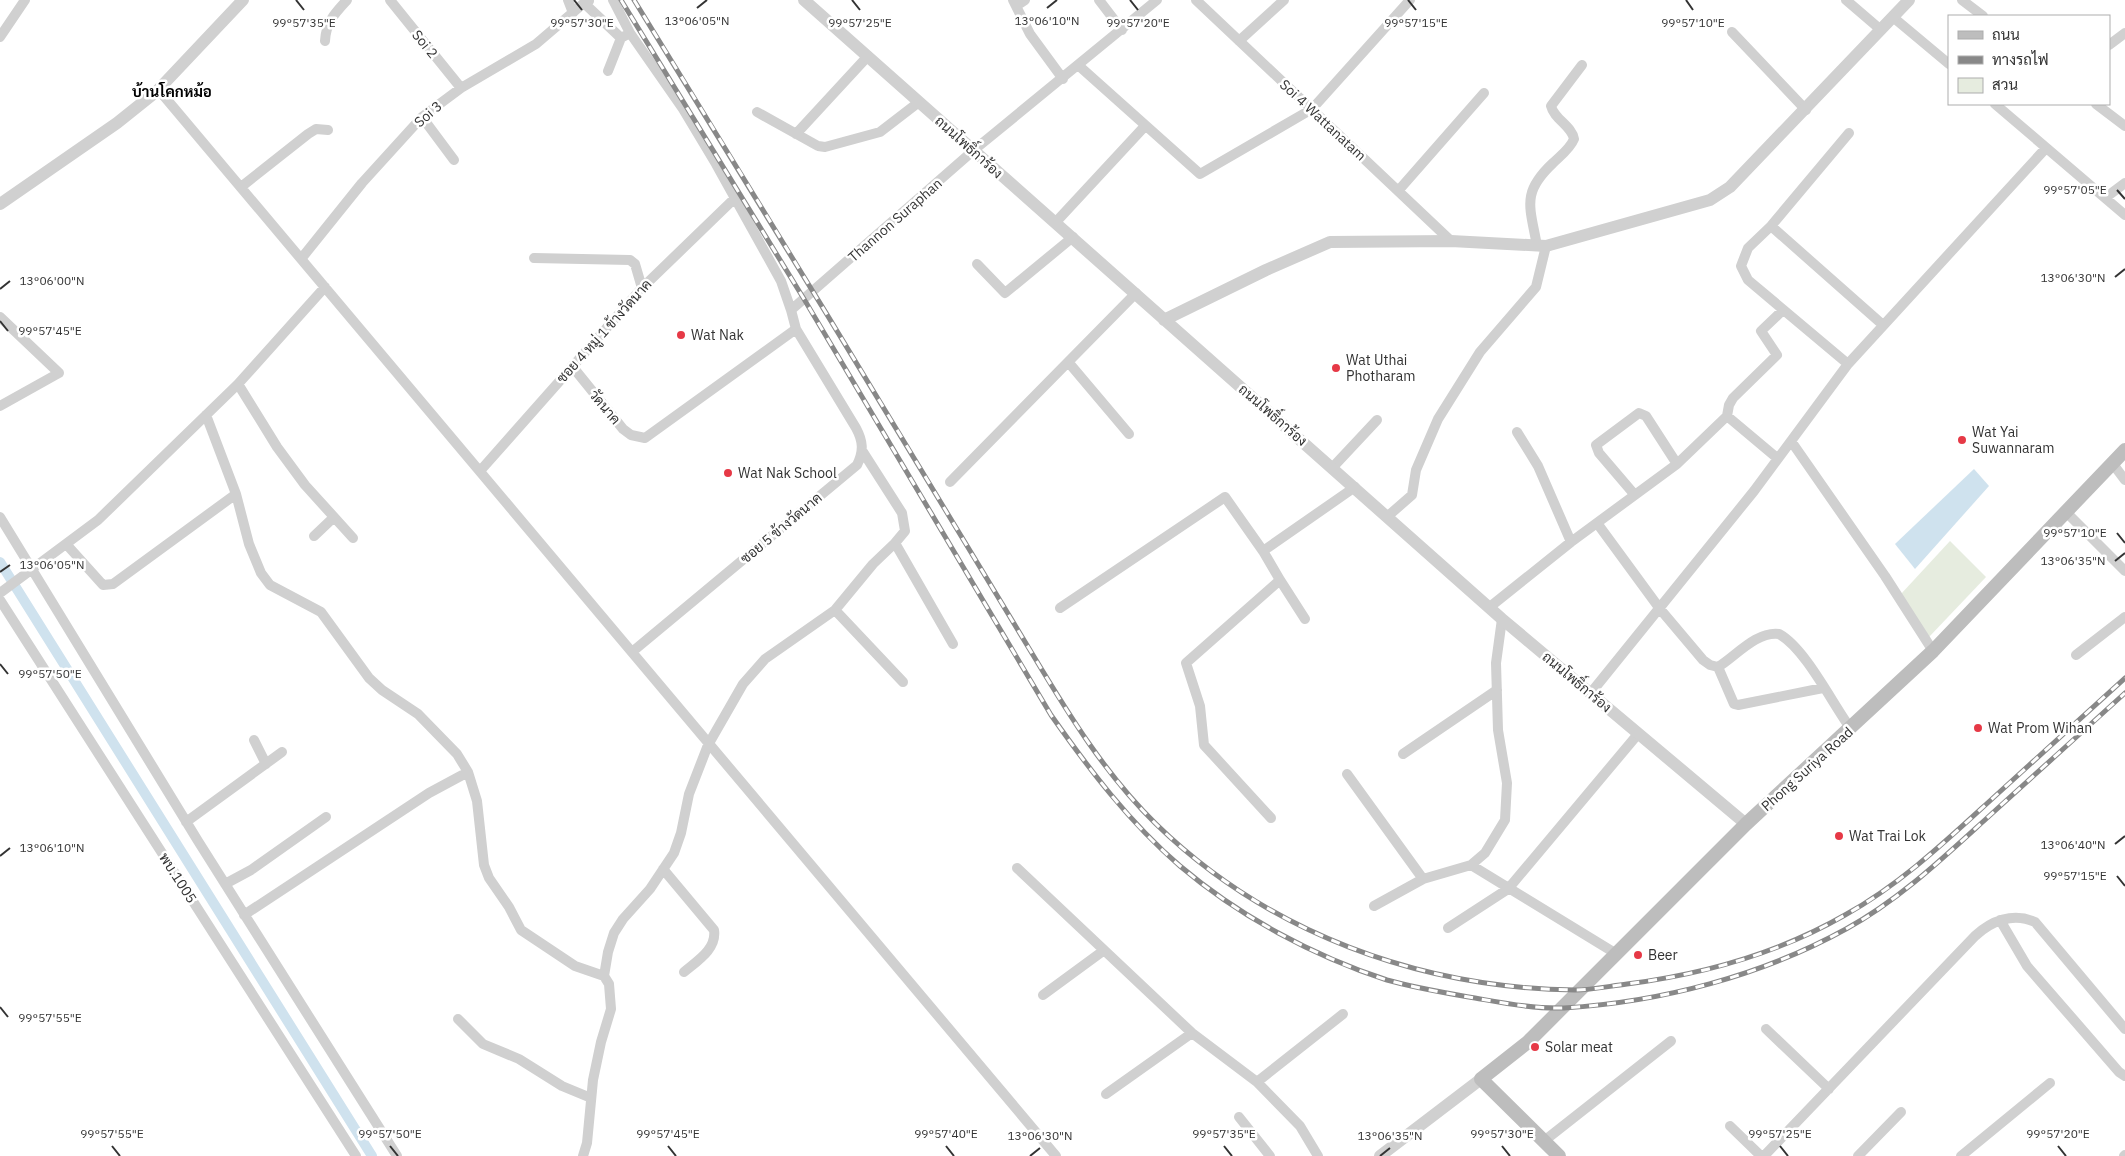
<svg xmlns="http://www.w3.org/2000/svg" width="2125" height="1156" font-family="'IBM Plex Sans',Sarabun,sans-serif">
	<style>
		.green { fill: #e6ecdf }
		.water { fill: #cfe2ee }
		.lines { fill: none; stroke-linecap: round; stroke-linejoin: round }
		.canal { stroke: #cfe2ee; stroke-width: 10 }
		.minor { stroke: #d0d0d0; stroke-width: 10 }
		.tertiary { stroke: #d0d0d0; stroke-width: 12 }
		.secondary { stroke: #bdbdbd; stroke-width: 14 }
		.rail-casing { stroke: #888; stroke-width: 5 }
		.rail { stroke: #fff; stroke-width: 3; stroke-dasharray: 9; stroke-linecap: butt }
		.ticks { fill: none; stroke: #333; stroke-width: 2 }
		.poi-dot { fill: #e63946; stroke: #fff; stroke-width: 2 }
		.labels { text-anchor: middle; stroke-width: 5; stroke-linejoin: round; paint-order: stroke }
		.street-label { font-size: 14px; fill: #333; stroke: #fff }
		.poi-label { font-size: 14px; fill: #333; stroke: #fff; text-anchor: start }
		.neighbourhood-label { font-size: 15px; font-weight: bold; fill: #000; stroke: #fff }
		.ticks-label { font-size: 12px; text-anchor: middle; fill: #333; stroke: #fff; stroke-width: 5; stroke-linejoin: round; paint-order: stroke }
	</style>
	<rect width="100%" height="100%" fill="#fff"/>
	<path class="green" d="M1950 541 1986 577 1929 637 1901 594Z"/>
	<path class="water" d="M1974 469 1989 486 1915 569 1895 544Z"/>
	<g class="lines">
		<path class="canal" d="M0 562 372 1156"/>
		<path class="minor" d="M390 0 461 88
			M568 0 573 13
			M613 0 630 33 683 109 716 164 781 281 791 310
			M1013 0 1030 34 1063 79
			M1099 0 1122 30
			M1196 0 1451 241
			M1846 0 1881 30
			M1962 0 1983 16
			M589 1 584 3 621 38 630 33
			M1016 6 1025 0
			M1894 18 1949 64
			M1732 32 1806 110
			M0 37 25 0
			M325 41C326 22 335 13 347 0
			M1239 41 1284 0
			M2109 45 2125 33
			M1078 65 1200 174 1312 109 1410 0
			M608 71 621 38
			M158 89 1056 1156
			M1995 104 2125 215
			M2096 104 2125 126
			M757 112 818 146 825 147 880 132 919 102
			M422 117 454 160
			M796 134 868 56
			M241 187 308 134 316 129 328 130
			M1398 191 1484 93
			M2105 198 2125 183
			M1055 223 1145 126
			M1771 226 1883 325
			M1537 246C1530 206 1521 193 1553 163 1560 156 1570 149 1574 139 1572 126 1554 119 1551 106L1582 65
			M534 258 630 260 635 264 642 288
			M301 259 362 183 422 117 461 88 536 44 584 3
			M977 264 1005 293 1073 237
			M0 317 59 373 0 406
			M1069 363 1129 434
			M1848 364 1748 280 1741 266 1748 248 1771 226 1849 133
			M572 366 623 429 631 435 645 438 796 329 791 310 974 150 1157 0
			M238 384 277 447 305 485 353 538
			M206 415 236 494 249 544 261 573 270 585 321 612 369 678 382 690 418 714 457 754 468 772 477 801 484 865 489 878 509 907 521 930 575 966 604 976
			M1727 416 1729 405 1733 398 1777 355 1761 331 1783 310
			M1517 432 1538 466 1571 542
			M1791 441 1885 576 1933 651
			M863 452 902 513 905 531 895 543
			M2113 464 2125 480
			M1333 467 1377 420
			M480 471 642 288 735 198
			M950 482 1136 293
			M1634 494 1599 453 1596 445 1639 413 1646 416 1677 464
			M2067 513 2125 571
			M1388 516 1412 495 1416 470 1438 419 1480 352 1536 287 1546 246
			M0 517 198 841 397 1156
			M1597 523 1660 609 1703 660 1710 665 1718 667C1735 657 1756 631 1779 634 1805 648 1832 703 1851 729
			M314 536 334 517
			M67 545 103 585 113 584 236 494
			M1263 551 1280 580 1186 663 1200 706 1204 745 1271 818
			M1280 580 1305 619
			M0 593 98 520 238 384 325 287
			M0 600 356 1156
			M1491 606 1571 542 1677 464 1727 416 1777 458
			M1060 608 1225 497 1263 551 1355 487
			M835 610 903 682
			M632 652 857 465C864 451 863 441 856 428L796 329
			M2076 655 2125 617
			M1718 667 1734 704 1738 705 1823 688
			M1590 694 1754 491 1848 364 2046 148
			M254 740 266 764
			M1403 754 1497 690
			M1347 774 1423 879
			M186 822 282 752
			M1471 865 1615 953
			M1017 868 1192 1033 1257 1082 1300 1126 1318 1156
			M663 869 714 930C717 949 697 961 684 972
			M225 884 251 870 326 817
			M1374 906 1423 879 1471 865 1485 853 1505 820 1507 783 1498 730 1496 663 1502 619
			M244 915 429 793 468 772
			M2000 920 2027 966 2119 1072 2125 1076
			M1448 928 1508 889 1638 734
			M1043 995 1103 951
			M458 1019 483 1044 519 1059 562 1086 591 1098
			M1766 1029 1829 1089
			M1257 1082 1343 1014
			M1106 1094 1192 1033
			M1239 1117 1270 1156
			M1730 1126 1761 1156
			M1544 1141 1671 1041
			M583 1156 587 1143 593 1080 601 1042 611 1009 609 984 604 976 608 952 614 933 623 919 650 889 674 853 681 833 689 794 708 745 743 684 765 659 835 610 873 564 895 543 953 644
			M1764 1156 1975 936C1991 921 2013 912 2035 922L2125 1029
			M1858 1156 1901 1112
			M1961 1156 2050 1083
			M2124 1156 2125 1155"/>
		<path class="tertiary" d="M804 0 1502 619 1746 824
			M0 204 117 123 157 91 243 0
			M1164 320 1266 270 1330 242 1451 241 1546 246 1710 200 1730 187 1909 0
			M1380 1156 1481 1079"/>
		<path class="secondary" d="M1559 1156 1481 1079 1528 1042 1746 824 1933 651 2125 450"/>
		<defs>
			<path id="rail" d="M621 0 804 299 1051 715C1089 769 1129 822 1180 866 1239 916 1313 956 1387 980 1415 988 1446 993 1475 998 1504 1003 1534 1009 1564 1008 1661 1002 1761 976 1846 929 1899 900 1943 858 1987 818 2033 776 2079 735 2125 693
				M634 0C739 170 843 340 946 511 975 559 1004 607 1033 655 1069 715 1105 774 1156 824 1268 933 1419 988 1575 990 1592 990 1610 986 1627 984 1705 974 1777 954 1845 915 1901 884 1947 840 1993 798 2037 758 2081 718 2125 678"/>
		</defs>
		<use href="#rail" class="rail-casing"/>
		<use href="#rail" class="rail"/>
	</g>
	<path class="ticks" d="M296 0 304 10M574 0 582 10M852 0 860 10M1130 0 1138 10M1408 0 1416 10M1686 0 1693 10M697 8 707 0M1047 8 1057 0M2117 190 2125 199M2115 277 2125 269M0 289 10 281M0 321 8 331M2117 533 2125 543M2115 561 2125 553M0 572 10 565M0 664 8 674M2115 844 2125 836M0 856 10 848M2117 876 2125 886M0 1007 8 1017M112 1146 120 1156M390 1146 398 1156M668 1146 676 1156M946 1146 954 1156M1224 1146 1232 1156M1502 1146 1510 1156M1780 1146 1788 1156M2058 1146 2066 1156M1030 1156 1040 1148M1380 1156 1390 1148"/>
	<g class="poi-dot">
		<circle cx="681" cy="335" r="5"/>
		<circle cx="1336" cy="368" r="5"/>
		<circle cx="1962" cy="440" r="5"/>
		<circle cx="728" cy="473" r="5"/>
		<circle cx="1978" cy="728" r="5"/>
		<circle cx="1839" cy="836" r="5"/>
		<circle cx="1638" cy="955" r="5"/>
		<circle cx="1535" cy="1047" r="5"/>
	</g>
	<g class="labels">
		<g class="street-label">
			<text transform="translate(425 44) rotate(51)" y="5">Soi 2</text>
			<text transform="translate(428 114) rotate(-41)" y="5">Soi 3</text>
			<text transform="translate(1323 120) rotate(43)" y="5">Soi 4 Wattanatam</text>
			<text transform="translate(969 147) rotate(42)" y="5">ถนนโพธิ์การ้อง</text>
			<text transform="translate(895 220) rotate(-41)" y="5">Thannon Suraphan</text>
			<text transform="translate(604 331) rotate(-48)" y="5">ซอย 4 หมู่ 1 ข้างวัดนาค</text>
			<text transform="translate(605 407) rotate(50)" y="5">วัดนาค</text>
			<text transform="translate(1273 415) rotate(41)" y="5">ถนนโพธิ์การ้อง</text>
			<text transform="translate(781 528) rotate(-40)" y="5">ซอย 5 ข้างวัดนาค</text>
			<text transform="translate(1577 682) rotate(40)" y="5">ถนนโพธิ์การ้อง</text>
			<text transform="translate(1807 769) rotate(-42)" y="5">Phong Suriya Road</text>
			<text transform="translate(178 878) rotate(57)" y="5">พบ.1005</text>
		</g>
		<g class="poi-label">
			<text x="691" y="340">Wat Nak</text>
			<text x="1346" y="365">Wat Uthai<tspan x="1346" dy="16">Photharam</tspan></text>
			<text x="1972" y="437">Wat Yai<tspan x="1972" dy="16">Suwannaram</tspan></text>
			<text x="738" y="478">Wat Nak School</text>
			<text x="1988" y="733">Wat Prom Wihan</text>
			<text x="1849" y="841">Wat Trai Lok</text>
			<text x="1648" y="960">Beer</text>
			<text x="1545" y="1052">Solar meat</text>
		</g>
		<g class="neighbourhood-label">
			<text x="172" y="97">บ้านโคกหม้อ</text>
		</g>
	</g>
	<g class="ticks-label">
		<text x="697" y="25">13°06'05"N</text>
		<text x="1047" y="25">13°06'10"N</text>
		<text x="860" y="27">99°57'25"E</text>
		<text x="1138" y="27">99°57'20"E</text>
		<text x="1416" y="27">99°57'15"E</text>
		<text x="1693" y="27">99°57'10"E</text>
		<text x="304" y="27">99°57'35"E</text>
		<text x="582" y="27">99°57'30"E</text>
		<text x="2075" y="194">99°57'05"E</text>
		<text x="2073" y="282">13°06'30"N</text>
		<text x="52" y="285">13°06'00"N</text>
		<text x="50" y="335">99°57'45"E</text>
		<text x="2075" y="537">99°57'10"E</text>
		<text x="2073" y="565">13°06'35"N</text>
		<text x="52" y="569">13°06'05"N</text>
		<text x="50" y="678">99°57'50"E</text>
		<text x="2073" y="849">13°06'40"N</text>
		<text x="52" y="852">13°06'10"N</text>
		<text x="2075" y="880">99°57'15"E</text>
		<text x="50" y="1022">99°57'55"E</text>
		<text x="112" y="1138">99°57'55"E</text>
		<text x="390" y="1138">99°57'50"E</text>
		<text x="668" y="1138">99°57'45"E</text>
		<text x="946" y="1138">99°57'40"E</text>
		<text x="1224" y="1138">99°57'35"E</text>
		<text x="1502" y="1138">99°57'30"E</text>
		<text x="1780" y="1138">99°57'25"E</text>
		<text x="2058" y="1138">99°57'20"E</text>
		<text x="1040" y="1140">13°06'30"N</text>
		<text x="1390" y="1140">13°06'35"N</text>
	</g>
	<rect x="1948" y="15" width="162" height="90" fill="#ffffff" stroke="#adadad"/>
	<rect x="1958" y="31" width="25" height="8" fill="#bdbdbd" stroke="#adadad"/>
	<text x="1992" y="40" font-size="15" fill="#333333">ถนน</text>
	<rect x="1958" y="56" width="25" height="8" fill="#888888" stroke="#adadad"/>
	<text x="1992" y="65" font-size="15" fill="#333333">ทางรถไฟ</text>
	<rect x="1958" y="78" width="25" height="15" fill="#e6ecdf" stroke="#adadad"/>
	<text x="1992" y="90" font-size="15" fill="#333333">สวน</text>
</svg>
